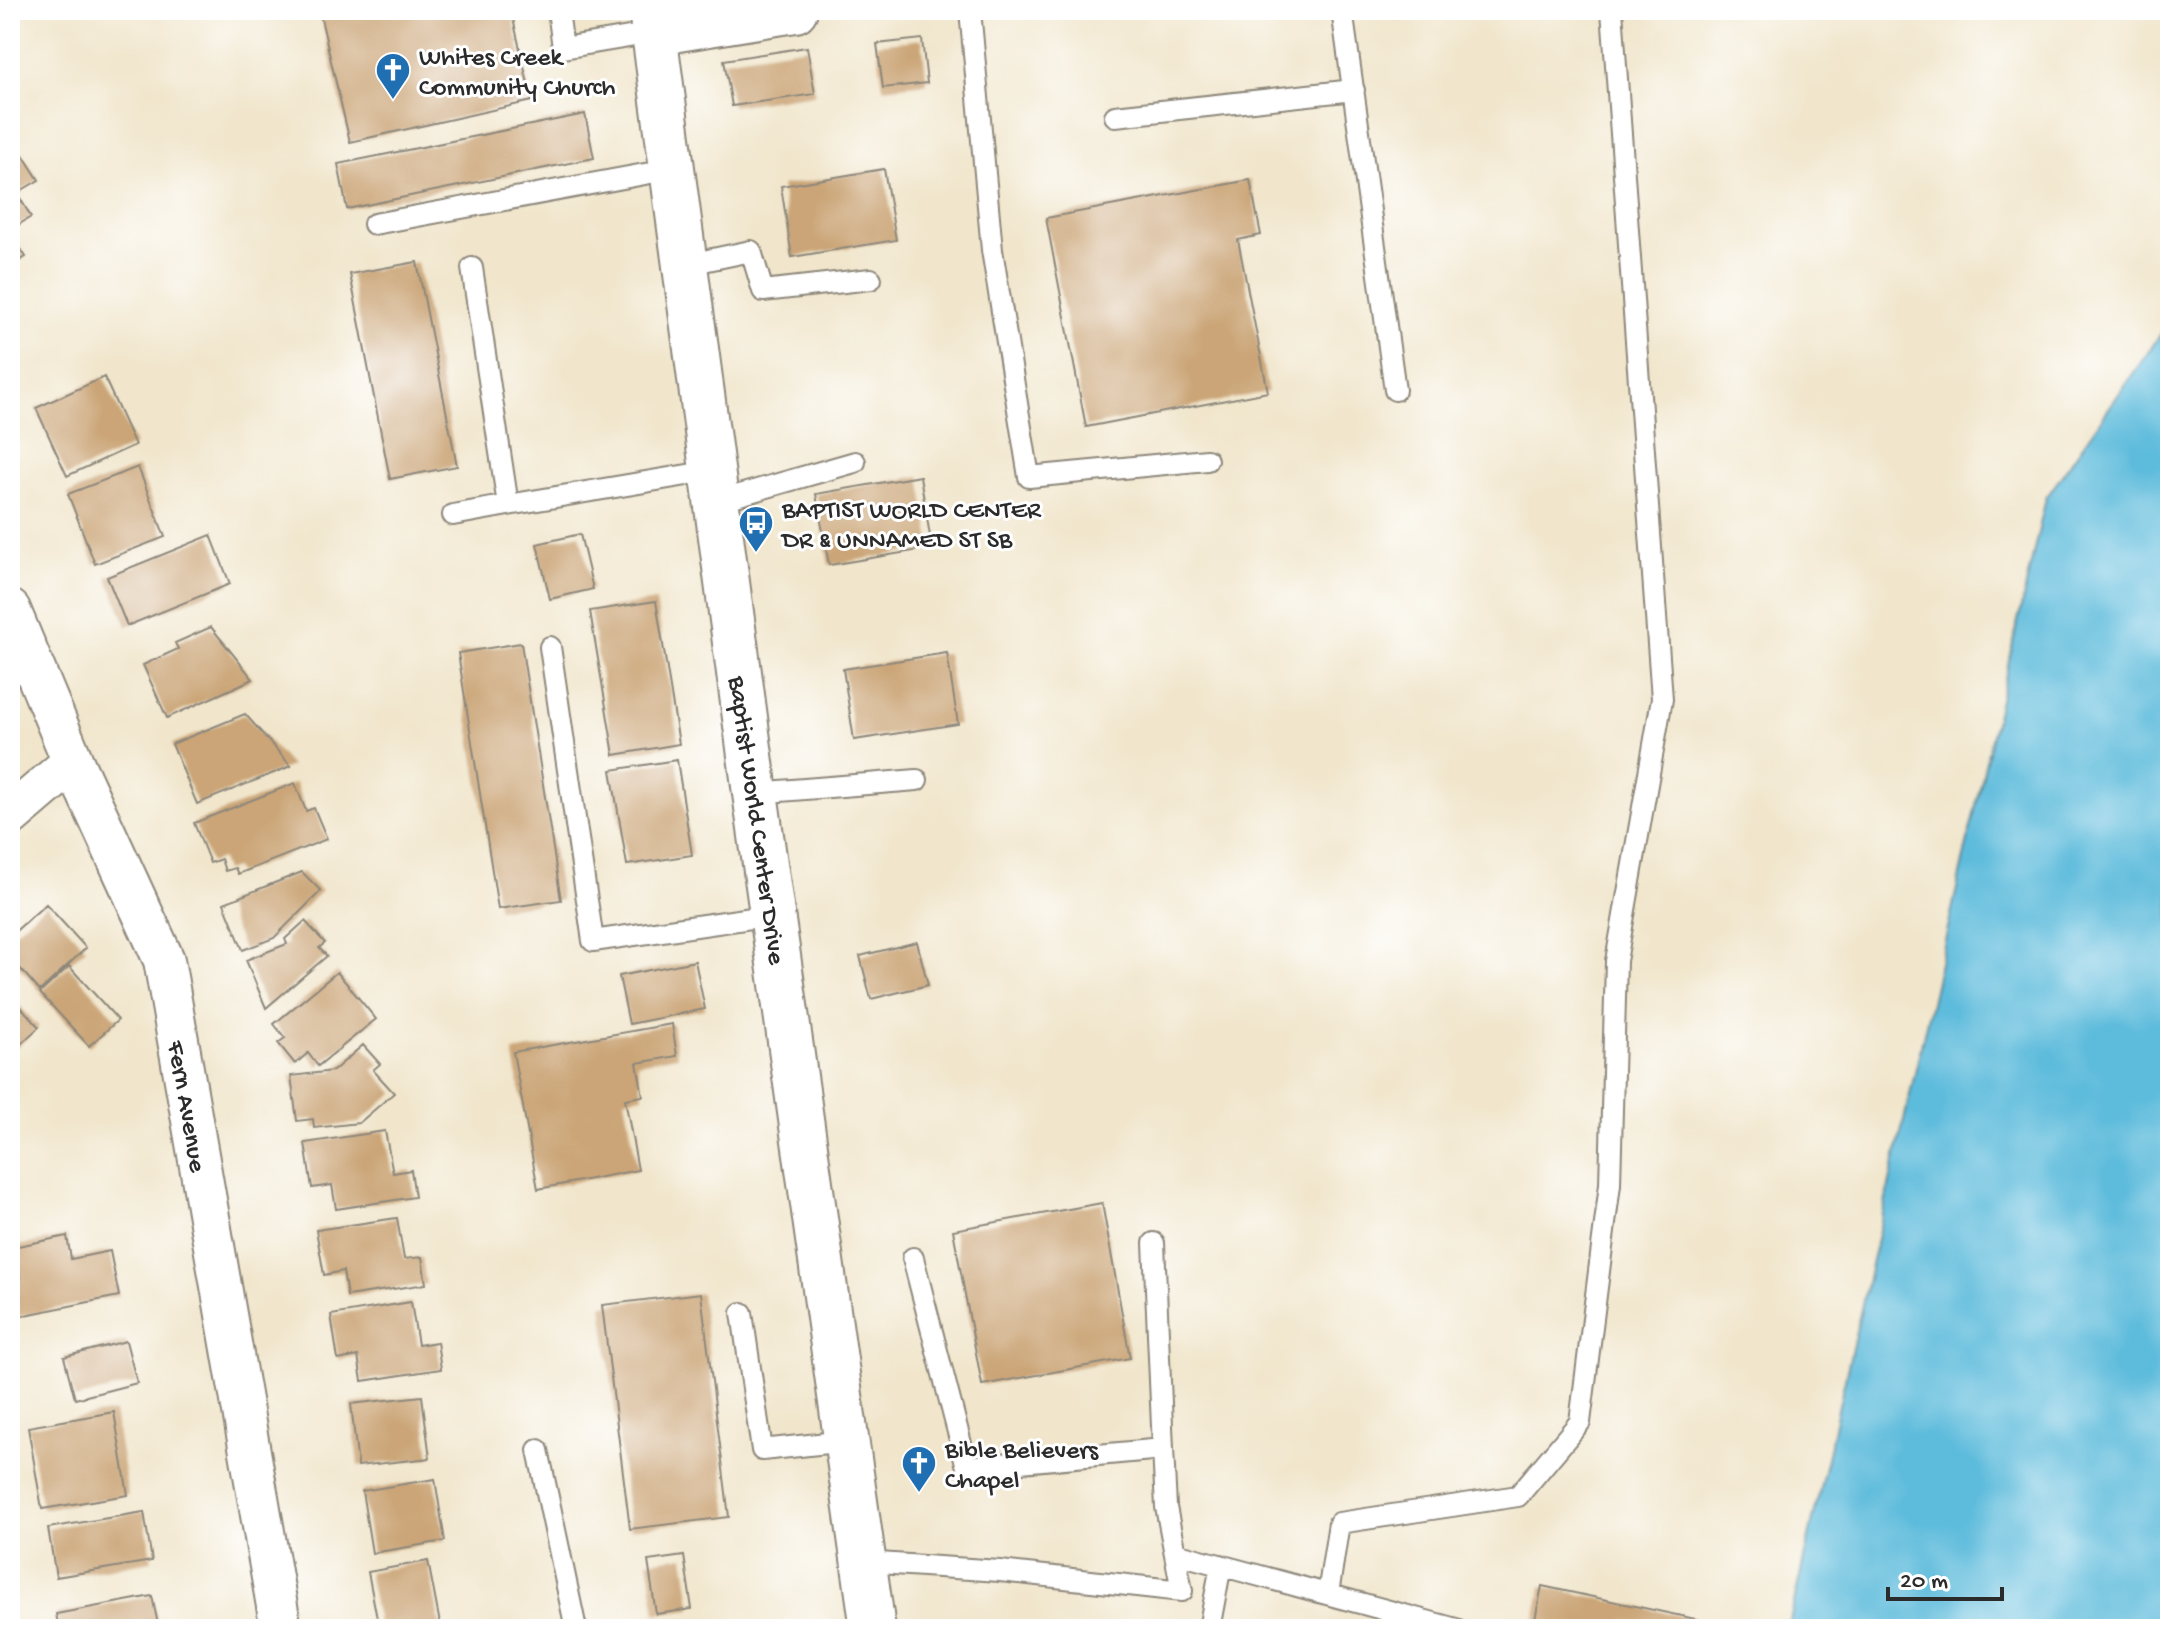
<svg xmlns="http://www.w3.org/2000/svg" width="2180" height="1639" font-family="'Gochi Hand',sans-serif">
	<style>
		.water { fill: #5dbbdb; stroke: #447383; stroke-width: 2 }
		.building { fill: #cba577 }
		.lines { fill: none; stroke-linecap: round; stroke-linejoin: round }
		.lane-casing { stroke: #8e887c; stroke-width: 24 }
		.street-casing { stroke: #8e887c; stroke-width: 44 }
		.secondary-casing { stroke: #8e887c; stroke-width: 48 }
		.lane { stroke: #fff; stroke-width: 20 }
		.street { stroke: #fff; stroke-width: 40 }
		.secondary { stroke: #fff; stroke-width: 44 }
		.labels { text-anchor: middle; stroke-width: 6; stroke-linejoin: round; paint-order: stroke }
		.poi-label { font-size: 26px; fill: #2b2b2b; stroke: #fff; text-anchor: start }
		.street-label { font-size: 26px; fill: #2b2b2b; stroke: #fff }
	</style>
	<rect width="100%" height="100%" fill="#fff"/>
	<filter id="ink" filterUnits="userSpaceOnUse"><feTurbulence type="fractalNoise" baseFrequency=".0125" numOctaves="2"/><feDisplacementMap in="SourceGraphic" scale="16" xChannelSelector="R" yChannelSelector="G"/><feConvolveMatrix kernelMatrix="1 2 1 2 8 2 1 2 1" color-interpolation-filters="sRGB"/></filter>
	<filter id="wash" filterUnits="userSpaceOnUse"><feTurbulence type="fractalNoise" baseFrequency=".006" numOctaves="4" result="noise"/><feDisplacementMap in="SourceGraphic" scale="32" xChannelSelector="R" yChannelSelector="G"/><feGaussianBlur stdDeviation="1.8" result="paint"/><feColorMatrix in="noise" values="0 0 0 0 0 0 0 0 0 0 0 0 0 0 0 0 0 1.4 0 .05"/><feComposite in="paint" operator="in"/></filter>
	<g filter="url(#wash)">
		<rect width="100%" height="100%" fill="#f1e6cc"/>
		<path class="water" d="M2170 321V1629H1788L2046 498Z"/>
		<g id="blocks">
			<path class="building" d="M319 10H511L532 101 350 142Z
				M922 39 927 83 883 88 877 44Z
				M807 47 815 94 732 106 724 60Z
				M585 114 594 158 347 209 338 164Z
				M16 144 39 180 17 193 31 217 10 230V148Z
				M884 169 896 240 792 257 781 186Z
				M1250 180 1261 235 1238 240 1268 392 1086 427 1046 218Z
				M10 232 26 257 10 266Z
				M417 262 457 466 390 479 350 274Z
				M104 377 135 445 67 476 36 408Z
				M138 467 165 537 95 564 68 494Z
				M920 476 932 548 829 565 816 494Z
				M580 534 593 589 550 599 537 544Z
				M211 535 230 584 127 626 107 577Z
				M656 601 679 744 614 755 590 611Z
				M211 627 253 679 167 718 143 665 178 649 175 643Z
				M521 643 561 900 498 909 458 653Z
				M947 653 958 724 854 740 843 669Z
				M245 714 291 766 197 804 172 744Z
				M677 760 692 855 627 865 611 770Z
				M295 783 306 811 314 808 327 839 238 874 235 868 225 871 221 859 210 863 194 823Z
				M302 872 321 891 274 938 243 950 224 903Z
				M46 904 86 948 40 991 10 957V936Z
				M305 921 325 943 319 948 327 956 266 1008 246 960 287 944 285 939Z
				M917 942 928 985 871 999 860 956Z
				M695 961 705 1009 629 1024 619 976Z
				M69 966 118 1020 89 1046 40 993Z
				M337 972 376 1019 318 1066 308 1053 295 1064 278 1043 285 1038 274 1024Z
				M10 995 39 1027 10 1054Z
				M672 1024 677 1056 637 1063 643 1096 625 1099 638 1170 538 1189 513 1052Z
				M363 1045 380 1064 373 1070 394 1093 359 1123 314 1128 313 1119 297 1121 291 1076 333 1071Z
				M385 1131 393 1173 411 1170 415 1197 336 1209 332 1185 312 1188 305 1143Z
				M1102 1203 1130 1358 982 1385 953 1230Z
				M397 1218 404 1259 422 1257 426 1284 347 1296 343 1271 324 1275 316 1230Z
				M67 1236 71 1259 110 1251 119 1296 10 1318V1283L21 1281 13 1247Z
				M701 1293 729 1517 630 1529 602 1305Z
				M411 1302 418 1345 437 1342 441 1369 362 1381 358 1356 338 1360 331 1315Z
				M126 1341 137 1383 75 1399 64 1357Z
				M422 1396 430 1458 358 1466 351 1404Z
				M114 1412 128 1495 42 1509 28 1427Z
				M435 1479 445 1541 372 1553 362 1491Z
				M144 1512 152 1561 56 1577 48 1528Z
				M684 1556 692 1609 656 1614 648 1561Z
				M428 1561 441 1629H379L368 1572Z
				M1542 1586 1714 1623 1713 1629H1533Z
				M152 1596 159 1629H59L56 1614Z"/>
		</g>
	</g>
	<g filter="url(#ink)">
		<use href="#blocks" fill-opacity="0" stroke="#8e887c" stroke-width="2"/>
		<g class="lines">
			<defs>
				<path id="lane" d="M558 10 563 48 653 33
					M970 10 992 250 1029 477 1207 460
					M1342 10 1395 390
					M1115 116 1354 90
					M374 224 672 169
					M684 265 751 251 763 291 871 279
					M472 268 508 505 711 471
					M715 502 855 462
					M453 515 508 505
					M550 647 593 941 773 915
					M755 793 917 780
					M1154 1243 1163 1449
					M742 1313 762 1450 846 1441
					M538 1450 576 1629
					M1175 1553 1456 1629
					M863 1562 1000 1571 1182 1591 1166 1507 1163 1449 967 1467 913 1258
					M1328 1594 1339 1523 1518 1496 1580 1422 1610 1184 1616 961 1662 699 1612 10
					M1209 1629 1221 1565"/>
				<path id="street" d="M10 610 73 762 164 960 281 1629
					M10 816 73 762"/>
				<path id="secondary" d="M651 10 755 793 873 1629
					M653 33 795 10"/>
			</defs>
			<use href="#lane" class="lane-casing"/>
			<use href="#street" class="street-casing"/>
			<use href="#secondary" class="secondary-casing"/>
			<use href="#lane" class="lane"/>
			<use href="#street" class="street"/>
			<use href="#secondary" class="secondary"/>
		</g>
	</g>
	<defs>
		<symbol id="church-pin" viewBox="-11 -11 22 30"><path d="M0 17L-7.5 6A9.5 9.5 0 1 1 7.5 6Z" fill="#1f6fb2" stroke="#fff"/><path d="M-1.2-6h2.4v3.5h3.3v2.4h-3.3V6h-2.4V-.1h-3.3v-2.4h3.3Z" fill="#fff"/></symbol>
		<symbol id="bus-pin" viewBox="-11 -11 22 30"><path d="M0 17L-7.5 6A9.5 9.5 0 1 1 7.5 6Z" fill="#1f6fb2" stroke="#fff"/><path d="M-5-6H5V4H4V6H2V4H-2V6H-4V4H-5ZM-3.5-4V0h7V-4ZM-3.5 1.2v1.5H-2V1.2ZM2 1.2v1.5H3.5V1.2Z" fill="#fff"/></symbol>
	</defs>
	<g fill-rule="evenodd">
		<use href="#church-pin" x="373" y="50" width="40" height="54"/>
		<use href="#bus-pin" x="736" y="503" width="40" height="54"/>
		<use href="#church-pin" x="899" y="1443" width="40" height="54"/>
	</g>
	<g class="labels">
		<g class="poi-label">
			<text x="419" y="64">Whites Creek<tspan x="419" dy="30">Community Church</tspan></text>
			<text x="782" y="517">BAPTIST WORLD CENTER<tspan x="782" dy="30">DR &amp; UNNAMED ST SB</tspan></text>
			<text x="945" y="1457">Bible Believers<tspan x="945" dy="30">Chapel</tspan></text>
		</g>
		<g class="street-label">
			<text transform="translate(759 820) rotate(82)" y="9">Baptist World Center Drive</text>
			<text transform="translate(189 1106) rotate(80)" y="9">Fern Avenue</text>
		</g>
	</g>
	<rect width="2180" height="1639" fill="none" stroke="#fff" stroke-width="40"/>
	<path d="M1888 1587v12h114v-12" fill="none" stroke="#2b2b2b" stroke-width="4"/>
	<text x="1900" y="1587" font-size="24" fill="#2b2b2b" stroke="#ffffff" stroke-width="6" paint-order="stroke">20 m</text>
</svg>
